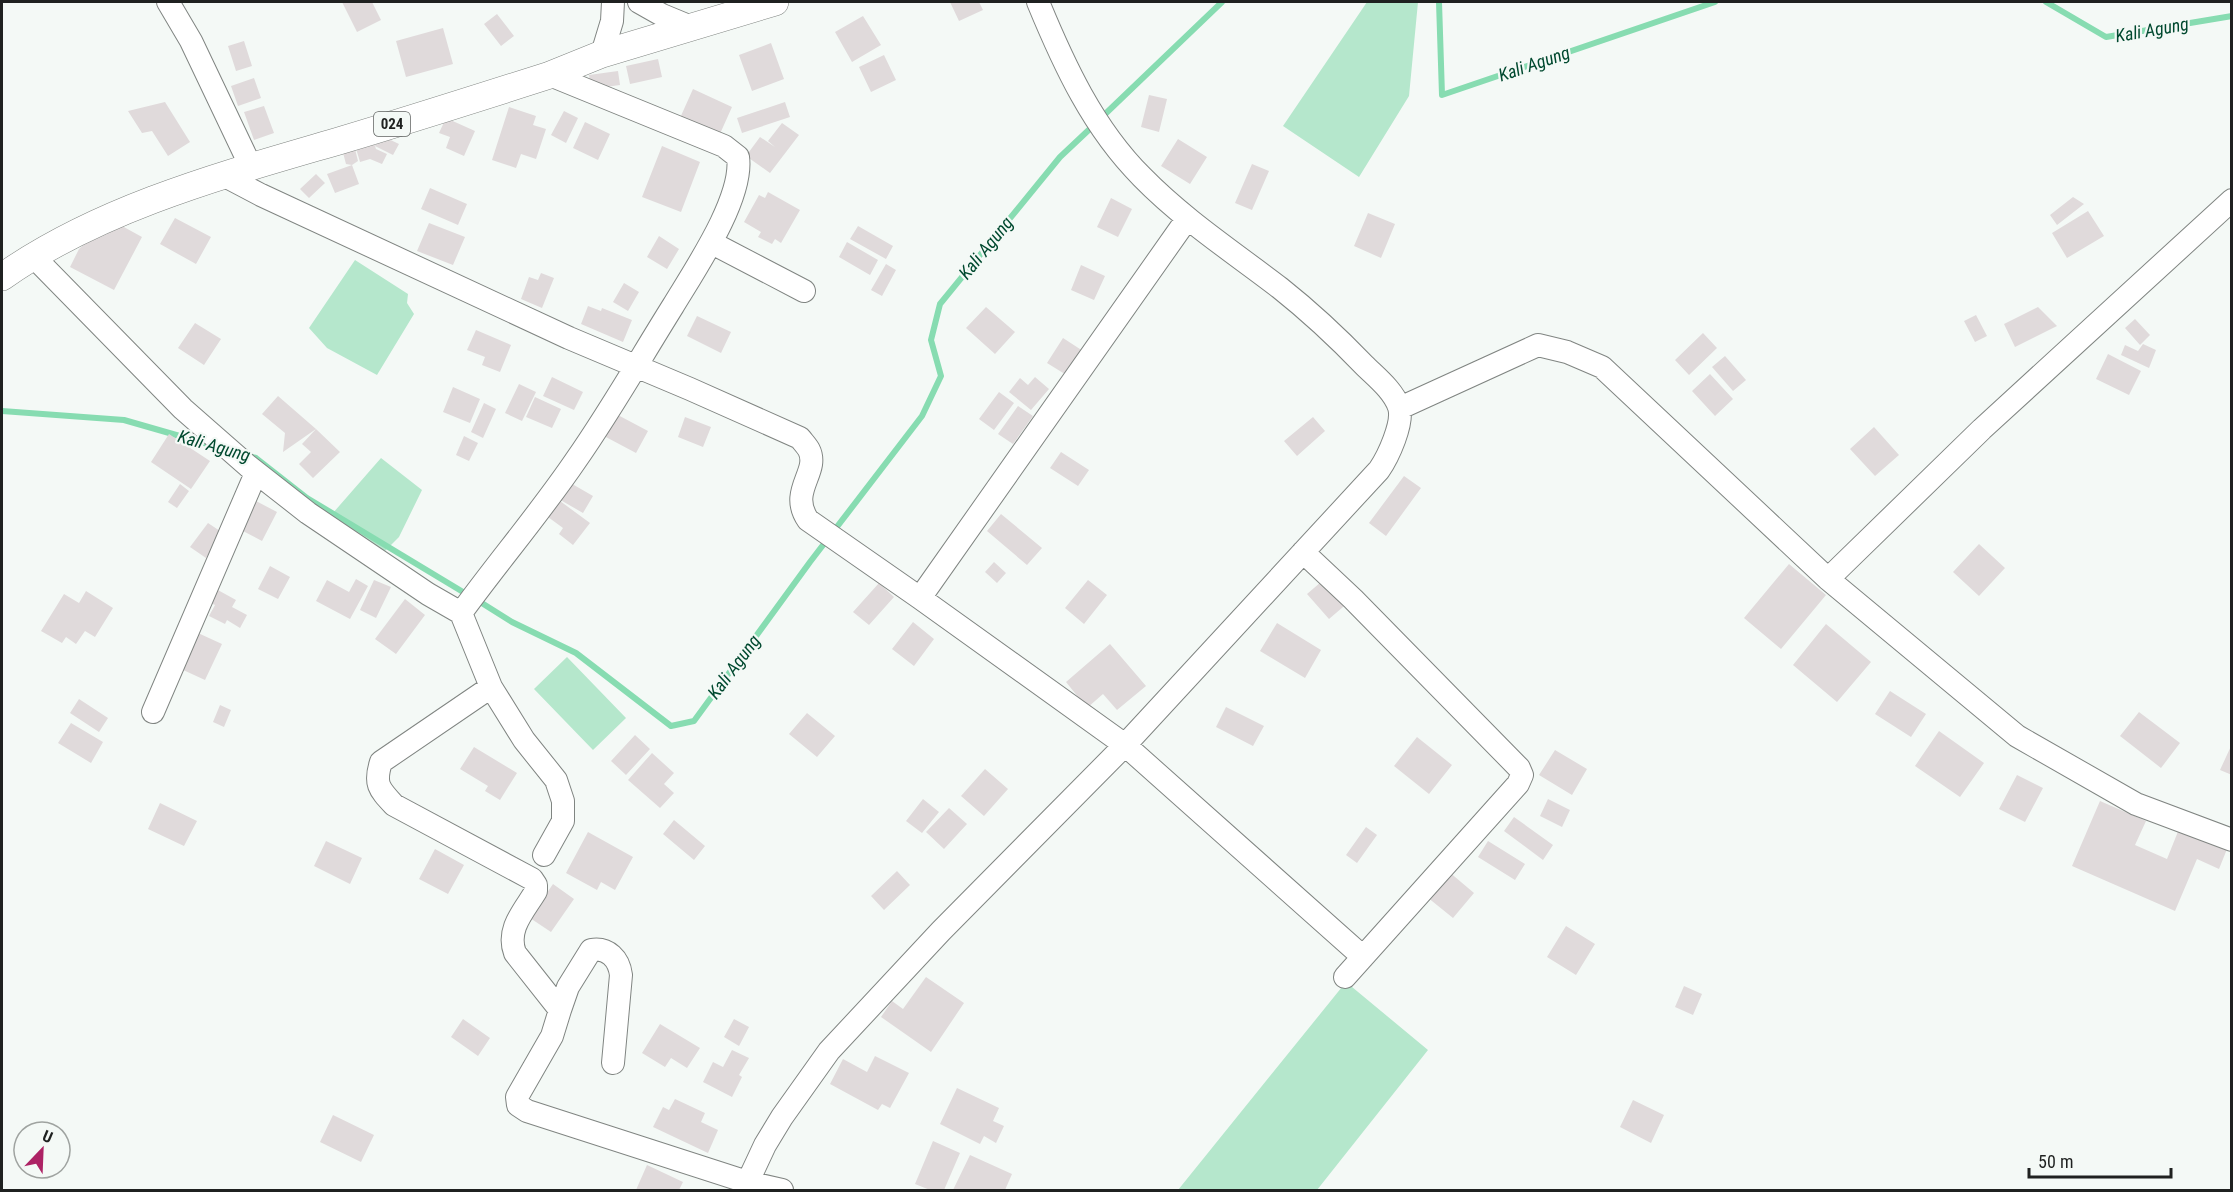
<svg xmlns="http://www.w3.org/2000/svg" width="2233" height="1192" font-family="'Roboto Condensed',sans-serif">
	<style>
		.green { fill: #b5e7cc }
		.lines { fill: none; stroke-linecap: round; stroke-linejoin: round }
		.stream { stroke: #87dcb1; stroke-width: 6 }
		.building { fill: #e0dadb }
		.minor-casing { stroke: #808582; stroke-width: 24 }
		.major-casing { stroke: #808582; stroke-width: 28 }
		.minor { stroke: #fff; stroke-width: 22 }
		.major { stroke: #fff; stroke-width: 27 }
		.labels { text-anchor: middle; stroke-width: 4.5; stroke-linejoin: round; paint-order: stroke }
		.shield { fill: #f4f9f6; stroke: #5f6260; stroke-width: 1.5 }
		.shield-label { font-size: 15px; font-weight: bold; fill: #1f2120 }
		.water-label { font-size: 18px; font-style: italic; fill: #00492f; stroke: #f4f9f6 }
	</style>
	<rect width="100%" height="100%" fill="#f4f9f6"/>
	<path class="green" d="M1367 2H1418L1409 96 1359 177 1283 126Z
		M355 260 408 294 407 303 414 314 377 375 327 348 309 328Z
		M381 458 422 490 399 537 378 558 326 521Z
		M567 657 626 718 593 750 534 689Z
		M1346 982 1428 1050 1317 1190H1178Z"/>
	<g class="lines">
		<path class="stream" d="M1439 2 1442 95 1715 2
			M2046 2 2106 37 2232 16
			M1102 117 1222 2
			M2 411 124 420 211 445
			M249 456 256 458 307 498 468 595
			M477 600 512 622 576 653 671 726 694 721 810 562 922 416 941 376 931 340 940 304 1060 157 1094 125"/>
	</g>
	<path class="building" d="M342 2H372L381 20 357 32Z
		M950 2H979L983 10 959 21Z
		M497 14 514 36 501 46 484 24Z
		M863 16 881 45 852 62 835 32Z
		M443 28 453 64 406 77 396 41Z
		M244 41 252 66 236 71 228 46Z
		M771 43 784 79 752 91 739 55Z
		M884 55 896 80 871 92 859 67Z
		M658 59 662 77 630 84 626 66Z
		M618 71 620 85 591 89 589 75Z
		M254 78 261 98 238 106 231 86Z
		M693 89 732 107 719 136 680 118Z
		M1149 95 1167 99 1159 132 1141 127Z
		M165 102 190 142 168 156 152 131 142 133 128 111Z
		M785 102 790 117 742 133 737 118Z
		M264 106 274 133 254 140 244 112Z
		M509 107 536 116 533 125 546 129 536 159 521 154 516 168 492 160Z
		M564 111 578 118 566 143 551 135Z
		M446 118 475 131 464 156 446 148 450 137 439 133Z
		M585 122 610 134 598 160 573 148Z
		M782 123 799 135 770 173 746 156 760 137 775 147 768 141Z
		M380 135 399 144 393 155 375 146 376 149 387 154 382 164 370 159 360 162 355 145 373 140 375 146Z
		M1178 139 1207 157 1190 184 1161 166Z
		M354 145 358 161 352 165 359 184 335 193 327 174 352 165 346 164 342 149Z
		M662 146 700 162 681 212 642 197Z
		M1252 164 1269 171 1252 210 1235 203Z
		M316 174 325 183 309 198 300 189Z
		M430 188 467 204 458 225 421 209Z
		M768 192 800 210 781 243 775 239 772 244 758 237 761 232 744 222 759 195 765 198Z
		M2073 197 2084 204 2057 225 2050 215Z
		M1111 198 1132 209 1118 237 1097 227Z
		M2088 211 2104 236 2067 258 2052 233Z
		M1368 213 1395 224 1381 258 1354 246Z
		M175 218 211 237 196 264 160 244Z
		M429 223 465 237 453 265 417 251Z
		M122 226 142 237 114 290 70 267 79 249 91 238Z
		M858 226 893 246 886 259 850 239Z
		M659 236 679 249 667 269 647 257Z
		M847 242 878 260 870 275 839 257Z
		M886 264 896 270 882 296 871 290Z
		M1081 265 1105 276 1094 300 1071 290Z
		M541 273 554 278 542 308 521 299 529 277 538 280Z
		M624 283 639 292 628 311 613 302Z
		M588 306 601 311 602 308 632 320 623 342 581 324Z
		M986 307 1015 332 995 354 966 328Z
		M2038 307 2057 326 2015 347 2004 324Z
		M1976 315 1987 336 1975 342 1964 321Z
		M697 316 731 332 721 353 687 336Z
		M2135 319 2150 335 2140 345 2125 328Z
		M195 323 221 339 204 365 178 348Z
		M476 330 511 345 500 372 482 365 485 357 467 350Z
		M1703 333 1717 348 1689 375 1675 360Z
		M1063 338 1083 351 1068 376 1047 363Z
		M2143 344 2156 350 2149 368 2121 355 2125 345 2138 351Z
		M2108 354 2141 371 2129 395 2096 379Z
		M1725 356 1746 380 1733 391 1712 367Z
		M1710 374 1733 399 1715 416 1692 391Z
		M552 377 583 392 574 410 543 396Z
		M1035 377 1049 389 1031 410 1009 392 1020 378 1028 385Z
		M519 384 536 392 522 421 505 413Z
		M453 387 480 399 470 423 443 412Z
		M999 392 1014 403 994 430 979 419Z
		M278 396 316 429 340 452 313 478 299 464 311 452 302 444 316 429 283 452 285 433 262 414Z
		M535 397 561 409 552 428 526 417Z
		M484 403 496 409 483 438 471 432Z
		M1018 406 1033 416 1013 444 998 434Z
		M616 414 648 431 636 453 604 436Z
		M685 417 711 427 703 447 678 437Z
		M1313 417 1325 431 1297 456 1284 441Z
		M1874 427 1899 455 1875 476 1850 449Z
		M169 434 210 461 191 489 151 462Z
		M464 436 478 443 469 461 456 455Z
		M1061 452 1089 470 1078 486 1050 468Z
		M1404 476 1421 488 1386 536 1369 523Z
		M567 481 593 496 583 513 557 498Z
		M180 484 189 491 177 508 168 502Z
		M256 501 277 512 262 541 241 530Z
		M560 501 590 523 573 545 559 534 563 528 548 517Z
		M1001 514 1042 548 1027 565 987 531Z
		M208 523 223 533 206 558 190 547Z
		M1979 544 2005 568 1979 596 1953 572Z
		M994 562 1006 573 997 583 985 572Z
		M1789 564 1826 595 1781 649 1744 618Z
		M270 566 290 577 278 599 258 589Z
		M1328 576 1350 601 1329 619 1307 594Z
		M356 579 368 586 350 619 316 601 327 580 349 592Z
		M374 580 391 587 376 618 360 610Z
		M1088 580 1107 595 1084 624 1065 608Z
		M879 583 894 597 869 625 853 612Z
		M216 589 236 600 232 607 247 615 240 628 227 620 225 624 209 616 215 605 209 602Z
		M86 591 113 608 95 637 85 631 76 644 66 637 62 643 41 631 64 594 79 603Z
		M405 599 425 615 396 654 375 639Z
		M913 622 934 639 914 666 892 649Z
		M1277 623 1321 650 1305 678 1260 651Z
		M1826 624 1871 662 1837 702 1793 665Z
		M198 633 222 644 205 680 181 669Z
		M1110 644 1146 686 1117 710 1103 694 1087 708 1066 682Z
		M1890 691 1926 714 1911 737 1875 714Z
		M79 699 108 718 99 732 70 713Z
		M220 705 231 710 224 727 213 722Z
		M1226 707 1264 726 1253 746 1216 727Z
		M2139 712 2180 743 2161 768 2120 736Z
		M807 713 835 736 817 757 789 734Z
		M71 723 103 742 91 763 58 743Z
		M1939 731 1984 763 1960 797 1915 766Z
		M635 735 650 749 626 775 611 761Z
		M1417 737 1452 765 1429 794 1394 766Z
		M2232 744V775L2220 770Z
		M474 747 517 773 500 800 485 791 488 786 460 769Z
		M1555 750 1587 769 1572 795 1539 775Z
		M652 753 674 773 664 784 674 793 660 808 628 780Z
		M985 769 1008 789 984 816 961 796Z
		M2017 775 2043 788 2025 822 1999 809Z
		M923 799 939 812 922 833 906 821Z
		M1548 799 1570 810 1562 827 1540 816Z
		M2100 801 2146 821 2135 845 2167 859 2179 829 2227 849 2219 869 2197 859 2175 911 2072 866Z
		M160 803 197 821 184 846 148 829Z
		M949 808 967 824 944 849 926 832Z
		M1514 817 1553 845 1543 860 1504 831Z
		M674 820 705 846 694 860 663 834Z
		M1366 827 1377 835 1357 863 1346 855Z
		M588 832 633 857 615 890 601 882 597 890 566 873Z
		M326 841 362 858 350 884 314 866Z
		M1488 841 1525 864 1515 880 1478 857Z
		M435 849 464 865 448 894 419 879Z
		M897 871 910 885 884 910 871 896Z
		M1448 871 1474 893 1453 918 1427 897Z
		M553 884 574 899 551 932 530 918Z
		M1566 926 1595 944 1576 975 1547 957Z
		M926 977 964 1003 931 1052 881 1017 892 1001 903 1009Z
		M1684 986 1702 994 1693 1015 1675 1007Z
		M463 1019 490 1038 478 1056 451 1037Z
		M734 1019 749 1027 739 1046 724 1037Z
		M660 1024 700 1048 687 1068 671 1058 665 1067 642 1053Z
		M732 1050 749 1058 739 1075 742 1077 732 1097 703 1082 713 1062 723 1067Z
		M875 1056 909 1073 890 1108 882 1104 878 1110 830 1084 843 1059 867 1072Z
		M957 1088 999 1108 993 1121 1004 1126 996 1143 984 1136 980 1144 940 1124Z
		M675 1099 705 1113 701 1122 718 1130 708 1153 653 1127 663 1107 669 1110Z
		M1633 1100 1664 1115 1651 1143 1620 1127Z
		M333 1115 374 1135 361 1162 320 1142Z
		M933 1141 960 1153 944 1190H930L915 1184Z
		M970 1155 1012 1174 1005 1190H953Z
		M647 1165 683 1182 679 1190H636Z"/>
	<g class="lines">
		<defs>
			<path id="minor" d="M168 2 191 41 251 167
				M639 2 662 15 691 27
				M602 54 612 21 613 2
				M223 175 261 195 569 338 690 389 800 438C802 441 807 446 809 450 820 472 788 491 808 520L920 598 1125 745 1363 957
				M712 243 804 291
				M34 257 183 409 248 466 308 513 428 594 461 613 491 687 524 740 556 780 563 801V821L544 855
				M1400 408 1538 345 1567 352 1602 367 1828 579 2017 736 2136 804 2232 840
				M1303 552 1353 599 1519 768 1522 775 1518 784 1345 977
				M1828 579 1982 429 2232 200
				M920 598 1187 219
				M461 613C498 562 540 513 576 460 611 410 641 357 673 306 694 271 744 198 738 157L724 146 550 75
				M491 687 381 762C374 784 379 789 394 805L532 879 536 885V891C524 911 506 929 515 953L560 1010 568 987 591 950C608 947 619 959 621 975L613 1063
				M153 712 256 473
				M560 1010 552 1036 517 1097 518 1105 527 1111 747 1182 782 1190
				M744 1190 765 1145 782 1117 829 1051 941 931 1125 745 1379 470C1388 457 1404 423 1399 407 1393 390 1376 377 1364 365 1338 338 1309 311 1280 288 1233 252 1183 219 1142 177 1093 128 1064 65 1038 2"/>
			<path id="major" d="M2 277C101 207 226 174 342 140 412 119 481 97 550 75L602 54 775 2"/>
		</defs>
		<use href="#minor" class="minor-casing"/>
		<use href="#major" class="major-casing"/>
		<use href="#minor" class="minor"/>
		<use href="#major" class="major"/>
	</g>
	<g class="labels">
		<rect class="shield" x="374" y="112" width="36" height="24" rx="4.5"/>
		<g class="shield-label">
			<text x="392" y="129">024</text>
		</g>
		<g class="water-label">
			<text transform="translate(2152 30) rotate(-10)" y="6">Kali Agung</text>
			<text transform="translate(1534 64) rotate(-19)" y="6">Kali Agung</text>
			<text transform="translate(986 248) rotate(-51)" y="6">Kali Agung</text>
			<text transform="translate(214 446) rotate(16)" y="6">Kali Agung</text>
			<text transform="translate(734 667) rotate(-53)" y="6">Kali Agung</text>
		</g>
	</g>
	<rect width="2233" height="1192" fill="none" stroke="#1f2120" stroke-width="6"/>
	<g transform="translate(42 1150) rotate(23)"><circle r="28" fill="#f4f9f6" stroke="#9fa3a0" stroke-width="1.5"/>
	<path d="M0-4.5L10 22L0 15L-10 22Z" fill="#ad2365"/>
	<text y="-9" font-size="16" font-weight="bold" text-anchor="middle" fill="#1f2120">U</text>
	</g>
	<path d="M2029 1168v9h142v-9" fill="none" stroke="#1f2120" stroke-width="3"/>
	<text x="2038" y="1168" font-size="18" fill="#1f2120" stroke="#f4f9f6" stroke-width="4.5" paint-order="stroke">50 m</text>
</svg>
